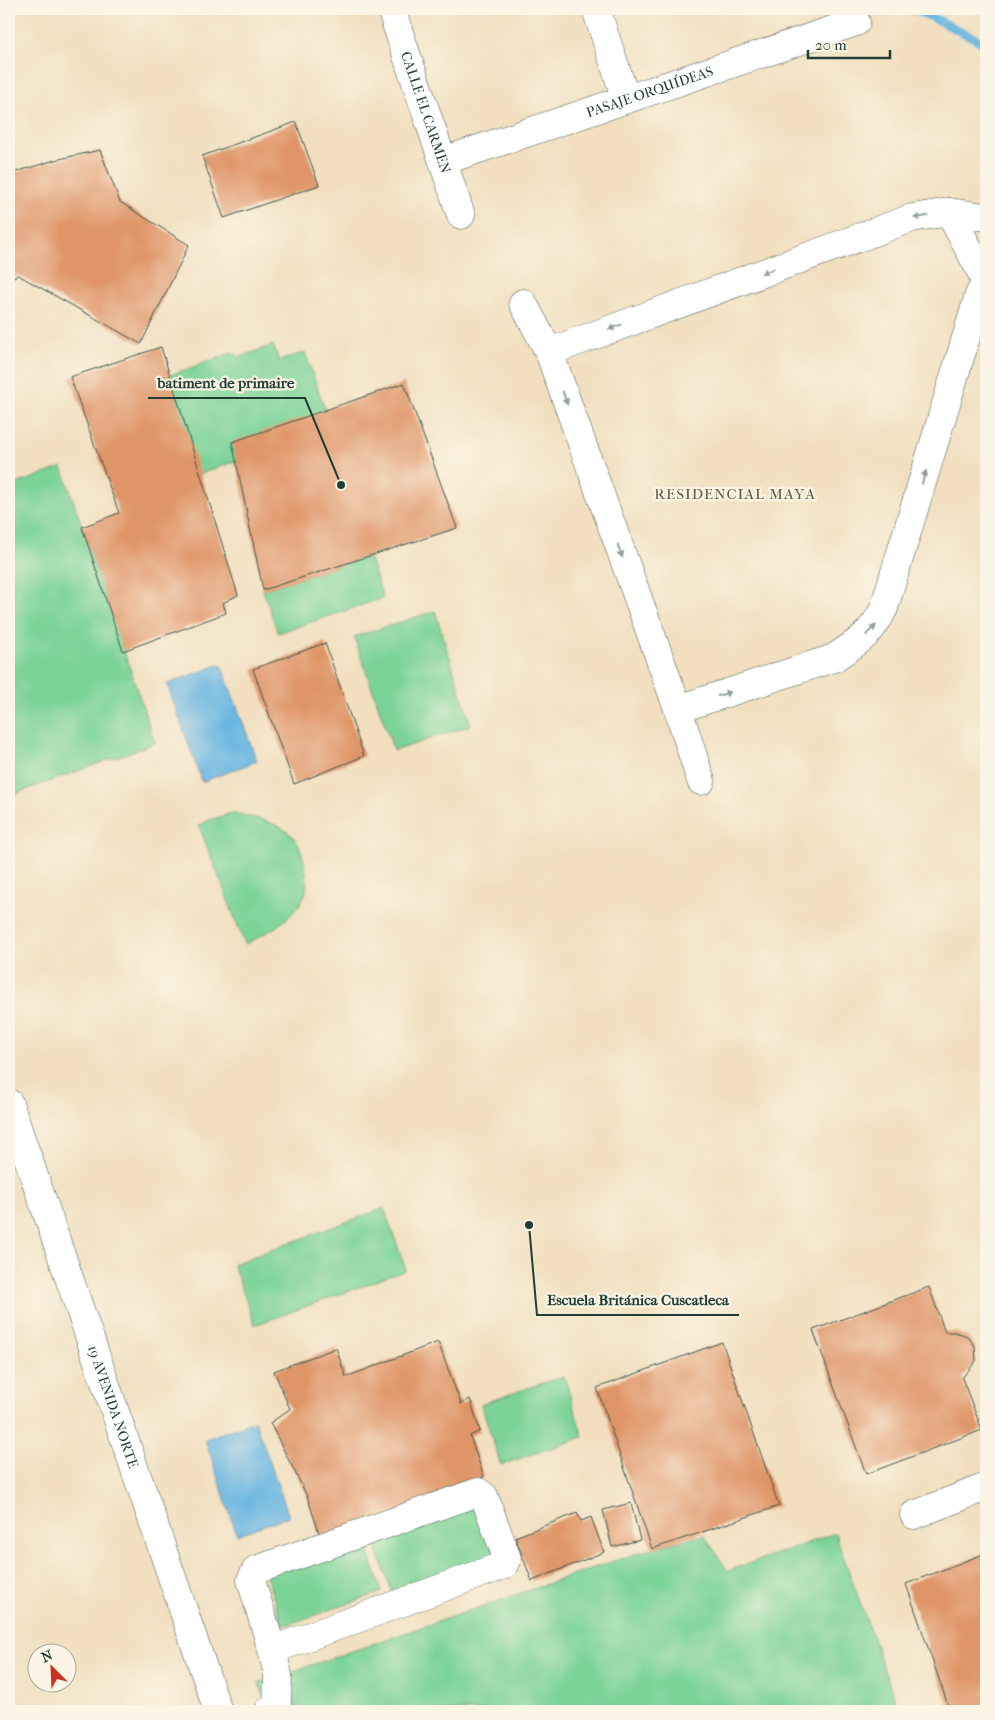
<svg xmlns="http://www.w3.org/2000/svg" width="995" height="1720" font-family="'IM FELL French Canon',serif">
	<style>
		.green { fill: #7cd398; stroke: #4e8866 }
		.water { fill: #68b5e1; stroke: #44798a }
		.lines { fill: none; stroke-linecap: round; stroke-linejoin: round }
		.stream { stroke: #68b5e1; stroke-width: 9 }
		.building { fill: #df9567 }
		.minor-casing { stroke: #3e5549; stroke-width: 29 }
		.minor { stroke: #fff; stroke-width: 28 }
		.oneway { fill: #8f9e9a }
		.labels { text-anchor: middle; stroke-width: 4.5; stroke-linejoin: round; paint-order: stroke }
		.street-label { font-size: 14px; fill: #1f3d34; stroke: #fcf5e5 }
		.neighbourhood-label { font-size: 15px; letter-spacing: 1px; fill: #625c46; stroke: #fcf5e5 }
		.leader { fill: none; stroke: #1f3d34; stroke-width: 2 }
		.callout-dot { fill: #1f3d34; stroke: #fcf5e5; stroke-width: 2 }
		.callout-label { font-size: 15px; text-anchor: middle; font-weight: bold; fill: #1f3d34; stroke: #fcf5e5; stroke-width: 4.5; stroke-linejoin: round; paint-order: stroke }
	</style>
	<rect width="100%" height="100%" fill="#fcf5e5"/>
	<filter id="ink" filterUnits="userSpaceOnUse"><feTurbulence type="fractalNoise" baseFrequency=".02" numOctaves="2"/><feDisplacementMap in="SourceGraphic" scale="10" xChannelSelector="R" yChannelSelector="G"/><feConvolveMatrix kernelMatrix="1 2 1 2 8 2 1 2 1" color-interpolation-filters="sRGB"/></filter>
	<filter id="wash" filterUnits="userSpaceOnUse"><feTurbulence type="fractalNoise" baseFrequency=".0096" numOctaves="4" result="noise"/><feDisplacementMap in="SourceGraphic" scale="20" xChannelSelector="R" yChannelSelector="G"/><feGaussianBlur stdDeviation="1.12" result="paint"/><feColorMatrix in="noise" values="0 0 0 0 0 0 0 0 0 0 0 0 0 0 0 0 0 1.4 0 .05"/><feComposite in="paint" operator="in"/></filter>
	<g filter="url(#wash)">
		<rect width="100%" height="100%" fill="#f1dfbf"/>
		<path class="green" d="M273 345 279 361 305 352 331 427 194 476 159 379 232 353 240 357Z
			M62 467 155 743 9 796V487Z
			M369 556 383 598 278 633 263 590Z
			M435 611 471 725 394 751 354 637Z
			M231 813C250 816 281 822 294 838 300 845 303 857 305 867 307 875 308 889 304 897 292 920 268 933 245 944L199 826 207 821Z
			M384 1208 406 1270 255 1325 233 1264Z
			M564 1376 583 1437 501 1465 481 1404Z
			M475 1499 496 1556 393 1594 372 1537Z
			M835 1533 899 1711H269L259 1683 649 1549 704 1535 728 1571Z
			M365 1541 382 1592 283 1626 266 1575Z"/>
		<path class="water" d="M221 664 257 761 202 782 167 684Z
			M255 1421 289 1516 237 1535 205 1439Z"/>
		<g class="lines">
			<path class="stream" d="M910 9 930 16 986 44"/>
		</g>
		<g id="blocks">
			<path class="building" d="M296 122 319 185 224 218 202 156Z
				M100 150 120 202 189 245 141 344 18 275 9 279V174L55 160Z
				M161 347 238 595 223 603 226 613 123 651 82 527 119 513 70 377Z
				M404 383 457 528 263 590 232 442Z
				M325 643 364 756 294 784 253 669Z
				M929 1287 945 1332H955L967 1336 975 1346 976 1361 962 1378 982 1430 866 1474 813 1330Z
				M438 1342 461 1404 470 1399 480 1431 470 1436 484 1477 322 1542 307 1496 270 1423 290 1409 274 1371 336 1348 346 1377Z
				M722 1342 779 1506 652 1549 597 1388Z
				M631 1503 640 1540 612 1547 603 1510Z
				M577 1513 581 1521 591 1517 604 1552 532 1581 515 1537Z
				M986 1553V1711H950L906 1584Z"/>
		</g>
	</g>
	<g filter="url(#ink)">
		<use href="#blocks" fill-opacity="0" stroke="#3e5549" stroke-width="1"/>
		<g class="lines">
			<defs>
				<g id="minor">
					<path id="s1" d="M391 9 461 215"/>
					<path d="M596 9 626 99"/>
					<path id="s2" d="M443 161 856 22"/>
					<path d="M949 212 986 281"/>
					<path d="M523 303 549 352 678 709 701 781"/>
					<path d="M549 352 912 218 949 212 986 217"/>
					<path d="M678 709 834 658C858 642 872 634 884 608L979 295 986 281"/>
					<path id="s3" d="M9 1103 218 1711"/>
					<path d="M914 1515 986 1487"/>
					<path d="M269 1711 277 1705 278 1675 272 1650 251 1580 256 1570 478 1492 484 1496 507 1558 504 1565 272 1650"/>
				</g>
			</defs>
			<use href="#minor" class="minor-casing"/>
			<use href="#minor" class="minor"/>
		</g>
		<defs><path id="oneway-solid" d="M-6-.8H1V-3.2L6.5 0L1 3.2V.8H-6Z" transform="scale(1.25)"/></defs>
		<g class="oneway">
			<use href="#oneway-solid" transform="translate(921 217) rotate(171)"/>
			<use href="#oneway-solid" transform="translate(768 271) rotate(160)"/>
			<use href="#oneway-solid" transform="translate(615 327) rotate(160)"/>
			<use href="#oneway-solid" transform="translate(565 398) rotate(70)"/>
			<use href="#oneway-solid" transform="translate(924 477) rotate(-73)"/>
			<use href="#oneway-solid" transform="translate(620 551) rotate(70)"/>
			<use href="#oneway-solid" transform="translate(871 630) rotate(-44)"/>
			<use href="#oneway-solid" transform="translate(724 694) rotate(-18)"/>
		</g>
	</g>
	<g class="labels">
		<g class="street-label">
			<text dy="5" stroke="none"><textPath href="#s2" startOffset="218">PASAJE ORQUÍDEAS</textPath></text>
			<text dy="5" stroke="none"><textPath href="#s1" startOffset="109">CALLE EL CARMEN</textPath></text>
			<text dy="5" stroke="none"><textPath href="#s3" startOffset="321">19 AVENIDA NORTE</textPath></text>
		</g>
		<g class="neighbourhood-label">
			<text x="735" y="499">RESIDENCIAL MAYA</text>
		</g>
	</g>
	<path class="leader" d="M341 485L305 398H148M529 1225L537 1315H739"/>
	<g class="callout-dot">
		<circle cx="341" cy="485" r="5"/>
		<circle cx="529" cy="1225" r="5"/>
	</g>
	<g class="callout-label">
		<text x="226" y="388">batiment de primaire</text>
		<text x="638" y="1305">Escuela Británica Cuscatleca</text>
	</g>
	<rect width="995" height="1720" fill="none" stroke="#fcf5e5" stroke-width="30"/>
	<g transform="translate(52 1668) rotate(336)"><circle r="24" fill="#fcf5e5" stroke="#a4ab9e"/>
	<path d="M0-4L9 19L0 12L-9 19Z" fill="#c8321e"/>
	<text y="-8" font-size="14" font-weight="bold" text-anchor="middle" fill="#1f3d34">N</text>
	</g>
	<path d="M808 50v8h82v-8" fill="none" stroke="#1f3d34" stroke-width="2.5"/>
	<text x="815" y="50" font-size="15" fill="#1f3d34" stroke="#fcf5e5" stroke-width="4" paint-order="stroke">20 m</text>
</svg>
